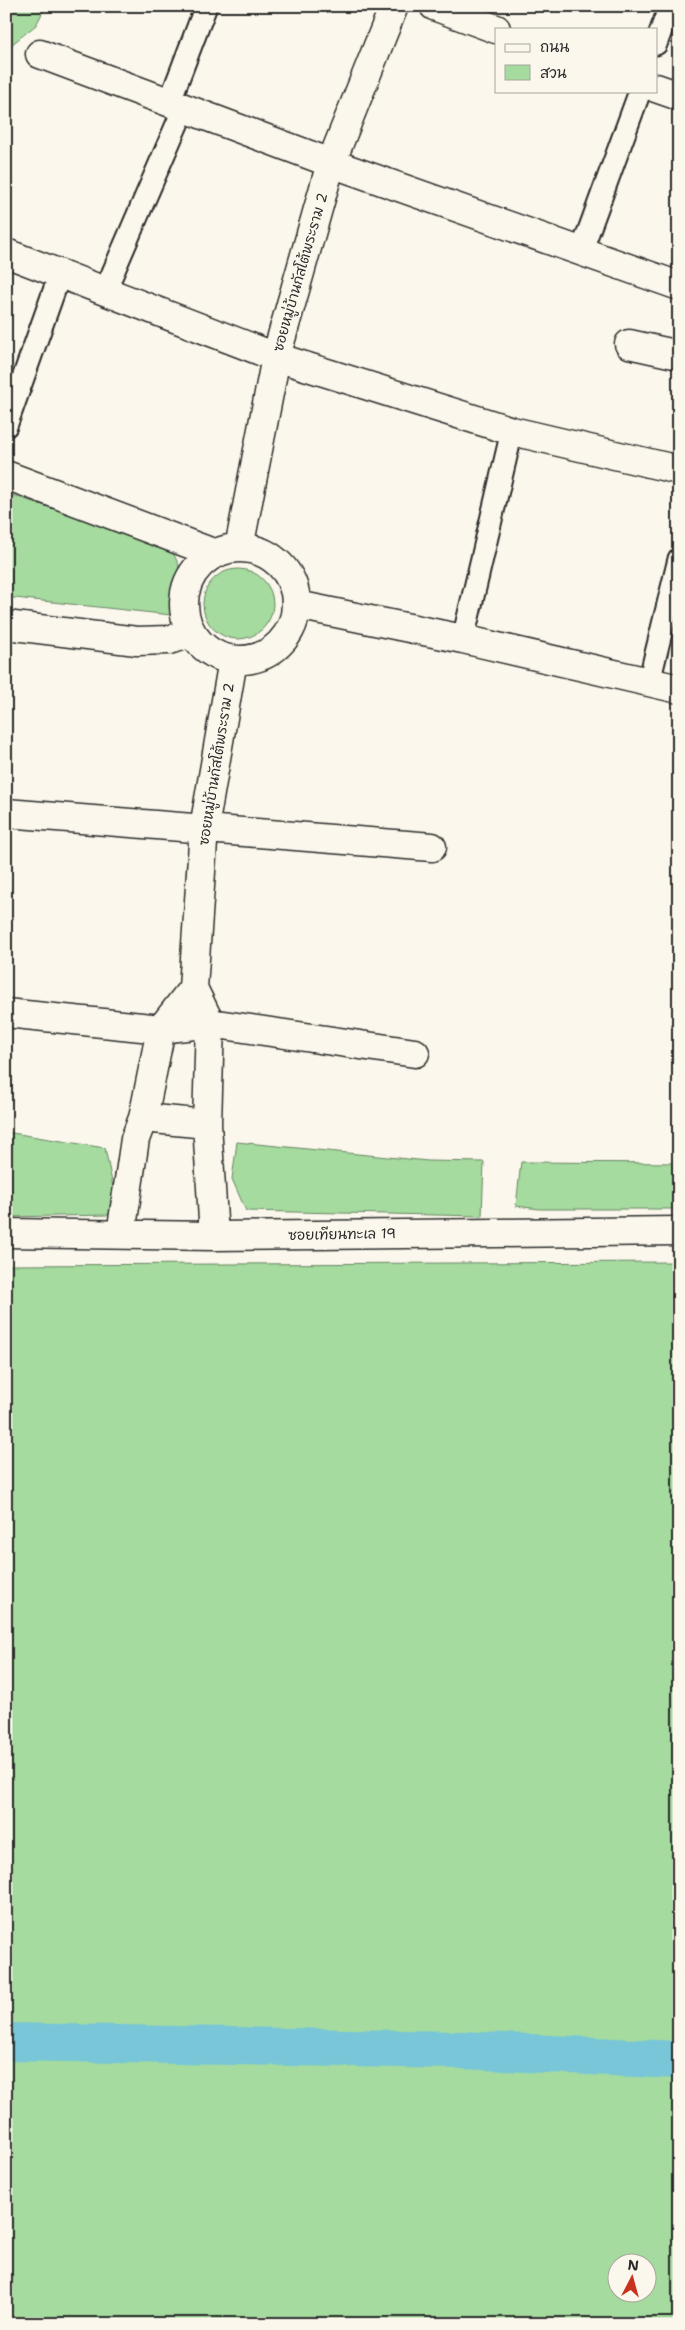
<svg xmlns="http://www.w3.org/2000/svg" width="685" height="2330" font-family="'Shantell Sans','Playpen Sans Thai',sans-serif">
	<style>
		.green { fill: #a5db9e; stroke: #688364; fill-rule: evenodd }
		.lines { fill: none; stroke-linecap: round; stroke-linejoin: round }
		.canal { stroke: #78c6d7; stroke-width: 38 }
		.service-casing { stroke: #2b2b2b; stroke-width: 25 }
		.minor-casing { stroke: #2b2b2b; stroke-width: 31 }
		.service { stroke: #fbf7ec; stroke-width: 21 }
		.minor { stroke: #fbf7ec; stroke-width: 28 }
		.labels { text-anchor: middle; stroke-width: 4.5; stroke-linejoin: round; paint-order: stroke }
		.street-label { font-size: 14px; fill: #2b2b2b; stroke: #fbf7ec }
	</style>
	<rect width="100%" height="100%" fill="#fbf7ec"/>
	<filter id="ink" filterUnits="userSpaceOnUse"><feTurbulence type="fractalNoise" baseFrequency=".02" numOctaves="2"/><feDisplacementMap in="SourceGraphic" scale="10" xChannelSelector="R" yChannelSelector="G"/><feConvolveMatrix kernelMatrix="1 2 1 2 8 2 1 2 1" color-interpolation-filters="sRGB"/></filter>
	<g filter="url(#ink)">
		<path class="green" d="M6 6H46L36 25 6 49Z
			M6 493 170 547 179 565 171 615 6 597Z
			M203 604a35 35 0 1 1 70 0a35 35 0 1 1-70 0Z
			M6 1132 105 1148 113 1187 109 1215 6 1217Z
			M237 1142 428 1161 484 1162 482 1216 246 1211 232 1179Z
			M521 1162 679 1163V1209H539L516 1206Z
			M679 1262V2324H6V1265ZM648 2262V2292H618V2262Z"/>
		<g class="lines">
			<path class="canal" d="M6 2042 461 2050 679 2060"/>
			<defs>
				<path id="service" d="M656 44 670 6
					M169 103 206 6
					M581 252 640 91
					M105 291 184 108
					M6 426 60 274
					M463 639 512 431
					M649 682 679 559"/>
				<path id="minor" d="M434 6 496 29
					M40 54 331 163 679 286
					M656 88 679 96
					M6 253 276 357 512 431 679 470
					M629 344 679 355
					M6 475 216 554
					M239 548 276 357 331 163 394 6
					M184 604a56 56 0 1 1 112 0a56 56 0 1 1-112 0Z
					M297 605 463 639 679 689
					M6 625 137 641 169 640 192 633
					M6 813 432 847
					M6 1013 161 1029 210 1023 415 1053
					M143 1118 207 1124
					M6 1233 214 1236 679 1231
					M121 1234 135 1139 143 1118 161 1029 193 988
					M214 1236 207 1124 210 1023 193 988 204 828 233 660"/>
			</defs>
			<use href="#service" class="service-casing"/>
			<use href="#minor" class="minor-casing"/>
			<use href="#service" class="service"/>
			<use href="#minor" class="minor"/>
		</g>
	</g>
	<g class="labels">
		<g class="street-label">
			<text transform="translate(300 272) rotate(-74)" y="5">ซอยหมู่บ้านกัสโต้พระราม 2</text>
			<text transform="translate(216 764) rotate(-81)" y="5">ซอยหมู่บ้านกัสโต้พระราม 2</text>
			<text transform="translate(342 1234) rotate(-1)" y="5">ซอยเทียนทะเล 19</text>
		</g>
	</g>
	<rect width="685" height="2330" fill="none" stroke="#fbf7ec" stroke-width="25"/>
	<rect x="12" y="12" width="660" height="2305" fill="none" stroke="#2b2b2b" stroke-width="2" filter="url(#ink)"/>
	<rect x="495" y="28" width="162" height="65" fill="#fbf7ec" stroke="#a8a59f"/>
	<rect x="505" y="44" width="25" height="8" fill="#fbf7ec" stroke="#a8a59f"/>
	<text x="540" y="52" font-size="15" fill="#2b2b2b">ถนน</text>
	<rect x="505" y="65" width="25" height="15" fill="#a5db9e" stroke="#a8a59f"/>
	<text x="540" y="78" font-size="15" fill="#2b2b2b">สวน</text>
	<g transform="translate(632 2278) rotate(6)"><circle r="24" fill="#fbf7ec" stroke="#a8a59f"/>
	<path d="M0-4L9 19L0 12L-9 19Z" fill="#c8321e"/>
	<text y="-8" font-size="14" font-weight="bold" text-anchor="middle" fill="#2b2b2b">N</text>
	</g>
</svg>
